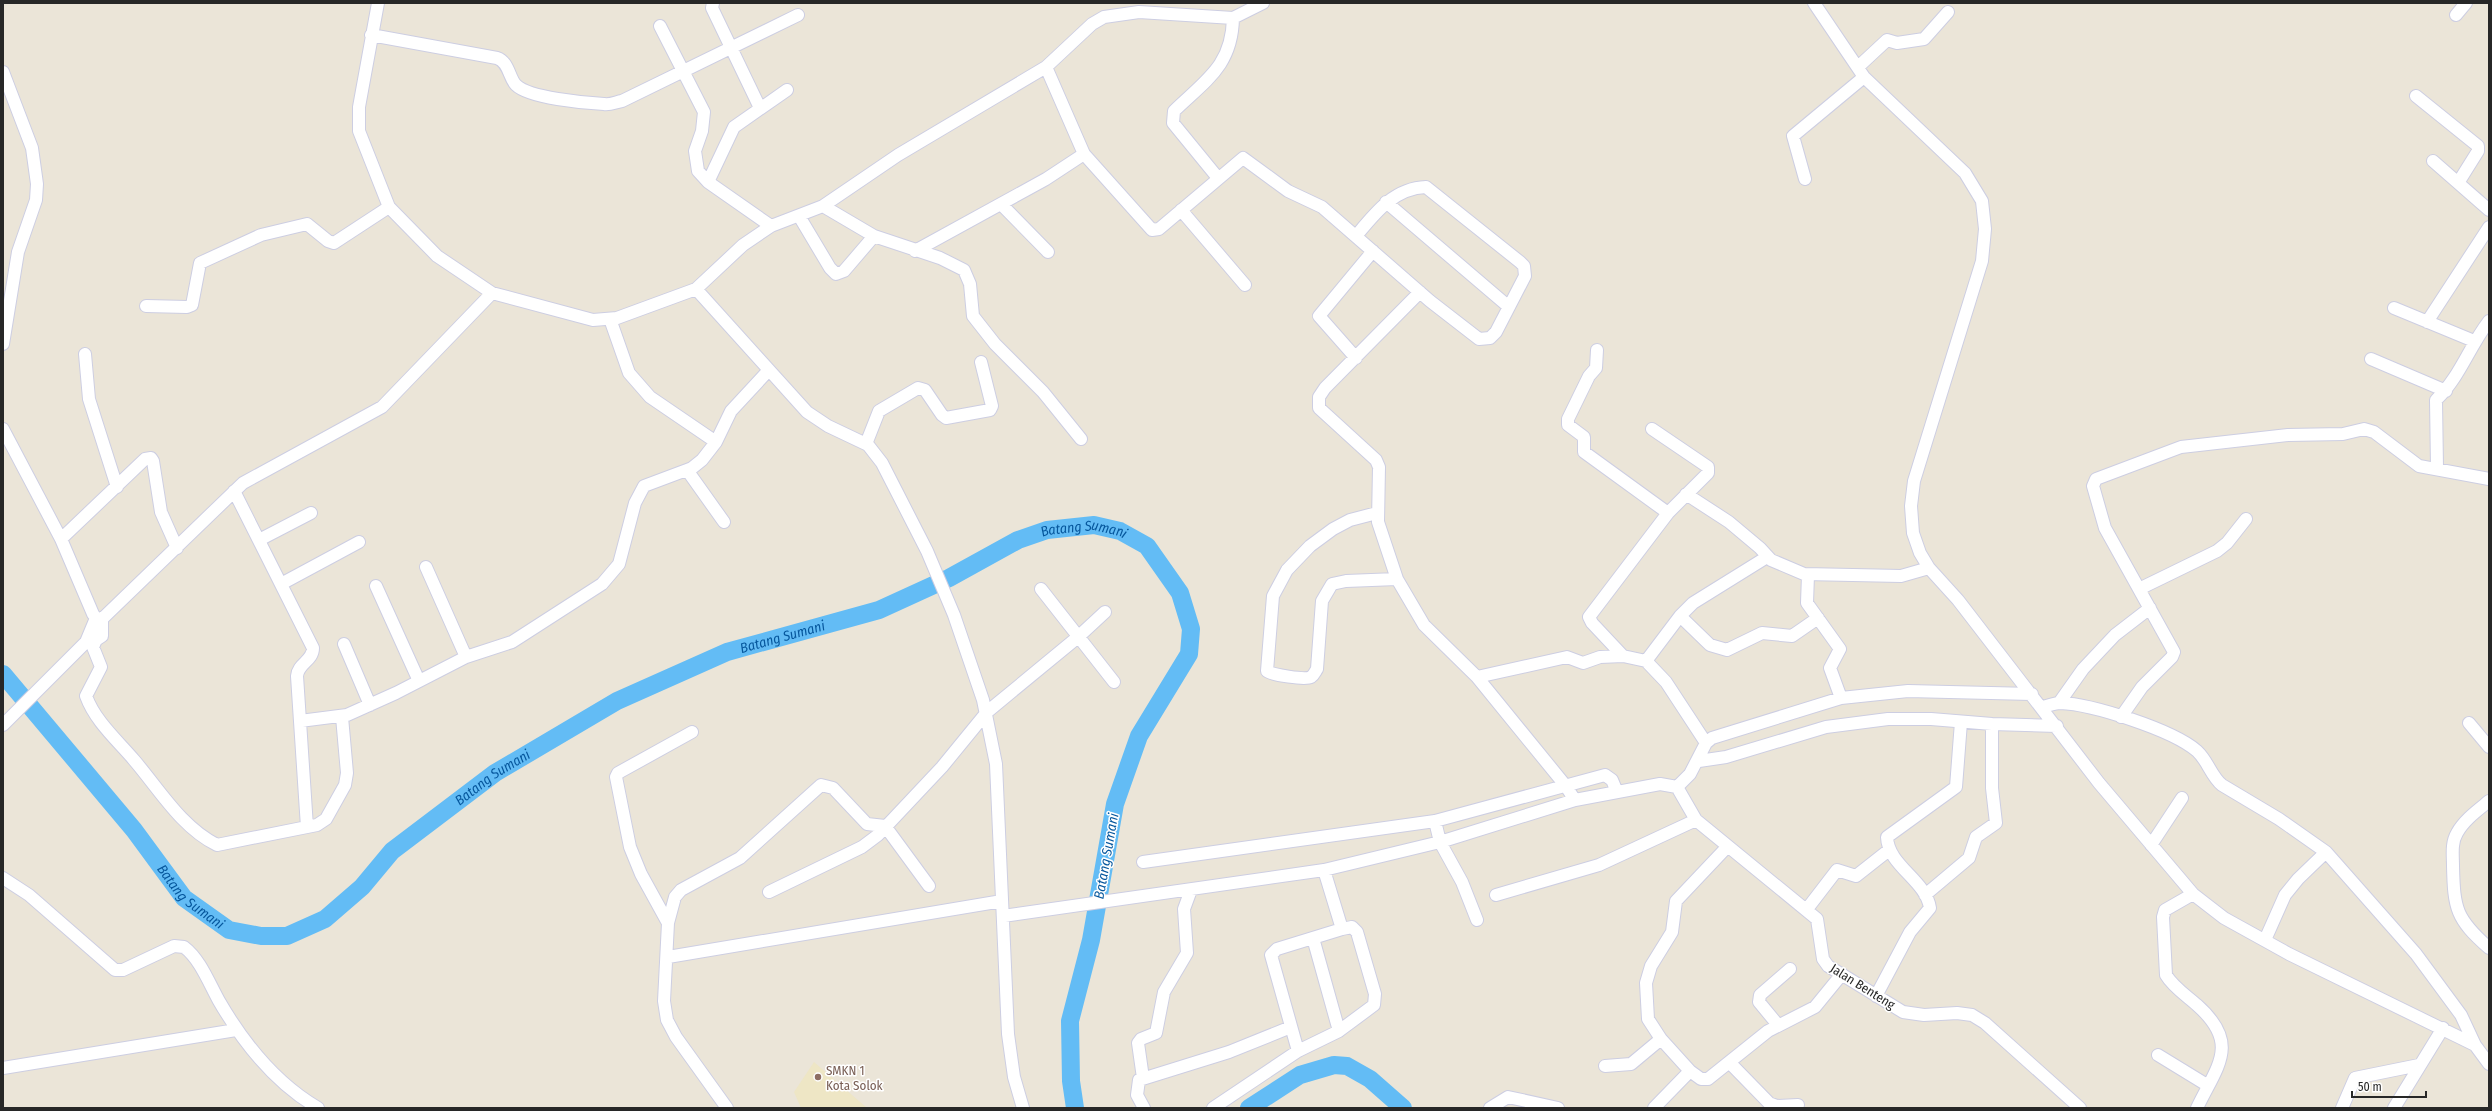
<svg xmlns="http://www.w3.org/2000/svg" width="2492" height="1111" font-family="'Fira Sans Condensed',sans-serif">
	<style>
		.education { fill: #eee6c5 }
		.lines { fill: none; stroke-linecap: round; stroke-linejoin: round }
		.river { stroke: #63bcf5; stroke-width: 18 }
		.minor-casing { stroke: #cdcee2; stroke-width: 14 }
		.minor { stroke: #fff; stroke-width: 12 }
		.education-dot { fill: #8d6e63; stroke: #fff; stroke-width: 1.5 }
		.labels { text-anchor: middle; stroke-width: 3; stroke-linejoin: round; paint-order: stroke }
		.street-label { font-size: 13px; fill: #272727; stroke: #fff }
		.education-label { font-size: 13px; fill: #785e54; stroke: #fff; text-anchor: start }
		.water-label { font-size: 14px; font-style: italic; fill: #06579d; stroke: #fff }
	</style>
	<rect width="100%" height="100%" fill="#ebe5d8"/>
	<path class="education" d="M814 1062 867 1108H801L794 1092Z"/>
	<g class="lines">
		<g class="river">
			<path id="s1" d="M3 674 134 830 184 898 229 930 261 936H287L325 919 362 887 392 851 495 773 617 701 727 652 879 610 949 578 1018 540 1047 530 1094 525 1120 531 1147 546 1180 593 1191 629 1189 654 1139 736 1115 804 1091 940 1070 1021 1071 1081 1075 1108"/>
			<path d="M1249 1108 1300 1075 1334 1065 1347 1066 1370 1079 1403 1108"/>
		</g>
		<defs>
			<path id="minor" d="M378 3 359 107V131L389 207 437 256 492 293 593 320 617 318 696 289 743 245 771 226 823 206 898 155 1046 67 1092 24 1104 17 1139 12 1233 18 1263 3
				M713 3 712 8 760 108
				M1814 3 1864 77 1965 173 1982 201 1985 229 1982 261 1914 481 1911 506 1913 533 1920 553 1929 568 1958 600 2099 783 2193 894 2224 918 2289 954 2475 1045 2489 1064
				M2456 15 2466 3
				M660 26 704 112 702 131 695 151 698 171 708 182 771 226
				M371 35 497 58C509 62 509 78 516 85 529 98 585 103 604 104 610 105 616 102 622 101L798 15
				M1046 67 1084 154 1152 230 1159 229 1243 158 1288 191 1322 207 1430 301 1479 339 1490 338 1496 332 1525 276 1524 266 1520 262 1426 187C1394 188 1375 213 1356 236
				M1858 67 1887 40 1897 43 1924 39 1948 12
				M3 72 32 148 37 184 36 200 18 252 3 344
				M2416 96 2478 146V151L2458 183
				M2433 161 2489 210
				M1218 178 1173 123 1174 111C1206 80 1232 66 1233 18
				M1805 179 1793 136 1864 77
				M708 182 734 127 787 90
				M1386 202 1509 307
				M1001 204 1048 252
				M823 206 874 236 940 258 964 270 970 284 973 316 995 344 1043 392 1081 439
				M1181 210 1245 285
				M799 216 830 268 836 274 844 271 874 236
				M915 251 1046 179 1084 154
				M696 289 807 412 828 426 868 445 882 463 927 551 954 615 983 700 996 764 1008 1034 1014 1077 1023 1108
				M1420 292 1325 388 1319 397V408L1376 460 1379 467 1378 522 1397 579 1424 625 1477 677 1565 785 1575 800
				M146 306 187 307 192 305 200 263 261 235 307 224 328 241 334 243 389 207
				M2394 308 2474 341
				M610 319 629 373 650 397 716 442
				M2427 322 2489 227
				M1597 350 1596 368 1589 376 1568 419V425L1584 437V452L1668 513
				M85 354 89 399 117 487
				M1356 358 1319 316 1373 251
				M2371 359 2446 391
				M3 429 61 539 93 614 96 618 102 619 243 483 382 407 492 293
				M1652 429 1708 467V473L1668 513 1589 617 1592 623 1623 656 1646 661 1666 682 1706 743
				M866 444 879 411 918 388 925 390 942 415 946 418 990 410 992 406 981 362
				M2437 468 2436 400C2460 377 2469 347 2489 321
				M687 470 724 522
				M234 491 313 648C313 661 298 663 297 676L307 827 317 825 326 819 345 785 347 773 342 717
				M1686 494 1729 522 1760 548 1771 560 1804 574 1901 576 1929 568
				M1377 513 1350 520 1333 529 1310 546 1287 570 1273 596 1267 671C1272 675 1305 680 1311 677 1314 675 1315 672 1317 669L1322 601 1332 584 1346 581 1397 579
				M61 539 145 459 151 458 153 461 161 512 177 548
				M259 540 311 513
				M426 567 466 657
				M1808 575 1807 603 1840 649 1830 668 1841 698
				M281 584 359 542
				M376 586 419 681
				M1041 589 1114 682
				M2139 589 2217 551 2227 543 2246 519
				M1680 616 1710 645 1727 650 1762 633 1792 636 1818 618
				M102 619V636L96 640 93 647 101 667 86 696C95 721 117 740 134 760 159 789 181 827 217 845L307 827
				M344 644 370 705
				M1646 661 1680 616 1693 603 1767 557
				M1477 677 1567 657 1583 663 1600 657 1623 656
				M2059 703 2083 669 2115 635 2150 608
				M2042 707C2048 706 2055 703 2060 703 2092 704 2173 730 2197 751 2208 761 2211 776 2222 785L2279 819 2326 852 2416 954 2461 1015 2475 1045
				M2121 717 2142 687 2172 657 2174 652 2105 528 2093 486 2096 479 2181 447 2288 435 2343 434 2364 429 2374 432 2419 466 2489 479
				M300 721 347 715 396 693 466 657 512 642 602 584 619 564 635 503 644 486 692 468 702 460 716 442 731 411 768 371
				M2469 723 2489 747
				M3 725 86 642 96 618
				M1699 761 1726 757 1826 727 1888 719H1931L1992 724 2057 726
				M1677 787 1696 820 1817 919 1823 959 1828 966 1903 1012 1924 1015 1957 1013 1972 1015 1985 1023 2080 1108
				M1677 787 1690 774 1706 743 1712 738 1841 698 1908 691 2032 694
				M2489 801C2478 810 2464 820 2457 833 2451 843 2453 855 2453 866 2454 909 2456 919 2489 948
				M1435 821 1440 842 1462 882 1477 920
				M2151 845 2182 798
				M1728 846 1676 901 1672 932 1651 966 1646 983 1648 1019 1661 1039 1690 1071 1701 1079H1708L1768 1031 1815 1007 1842 974
				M1143 862 1435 821 1605 775 1612 780 1617 792
				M3 878 29 895 115 970H123L174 946 184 947C200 959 209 983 219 1001 244 1044 275 1083 318 1108
				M769 892 862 847 878 835 942 767 987 712 1078 637 1105 612
				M2193 894 2165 910 2163 917 2166 975C2173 987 2187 996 2197 1005 2241 1044 2217 1066 2197 1108
				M1496 895 1599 865 1696 820
				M1925 895 1969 858 1976 837 1996 823 1992 788V724
				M1807 909 1837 870 1856 876 1889 850
				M1003 916 1324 870 1440 842 1575 800 1660 784 1677 787
				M668 923 641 874 630 847 616 777 618 773 692 732
				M1313 938 1339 1031
				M2265 940 2285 895 2298 879 2326 852
				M668 957 1002 901
				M1876 996 1910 932 1930 908C1926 880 1888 866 1887 837L1956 787 1961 722
				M1778 1025 1759 1002 1760 995 1790 969
				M1298 1051 1271 955 1277 949 1342 929
				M2158 1055 2207 1085
				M1730 1063 1769 1103 1777 1106 1798 1105
				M1605 1066 1631 1064 1661 1039
				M3 1068 236 1030
				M1143 1078 1138 1043 1141 1039 1156 1033 1164 992 1187 953 1184 909 1191 890
				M727 1108 676 1037 667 1020 664 1001 668 923 675 897 681 890 740 858 821 785 833 788 867 824 885 826 929 886
				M1144 1108 1137 1095 1139 1080 1229 1052 1291 1027
				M1213 1108 1298 1051 1339 1031 1374 1005 1375 994 1357 932 1352 927 1342 929 1324 870
				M1490 1108 1508 1097 1558 1108
				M1654 1108 1690 1071
				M2342 1108 2355 1078 2419 1065
				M2394 1108 2443 1028"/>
		</defs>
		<use href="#minor" class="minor-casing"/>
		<use href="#minor" class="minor"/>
	</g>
	<circle class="education-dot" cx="818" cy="1077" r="4"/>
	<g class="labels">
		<g class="street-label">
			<text transform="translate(1863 986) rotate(32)" y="5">Jalan Benteng</text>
		</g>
		<g class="education-label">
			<text x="826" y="1075">SMKN 1<tspan x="826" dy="15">Kota Solok</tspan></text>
		</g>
		<g class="water-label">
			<text dy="5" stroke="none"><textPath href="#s1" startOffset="1312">Batang Sumani</textPath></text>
			<text dy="5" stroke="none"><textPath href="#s1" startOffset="988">Batang Sumani</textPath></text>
			<text dy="5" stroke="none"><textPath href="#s1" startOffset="664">Batang Sumani</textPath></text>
			<text transform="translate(1106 856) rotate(-80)" y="5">Batang Sumani</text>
			<text dy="5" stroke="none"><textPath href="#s1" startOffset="292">Batang Sumani</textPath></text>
		</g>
	</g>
	<rect width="2492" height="1111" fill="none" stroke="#272727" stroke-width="8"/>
	<path d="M2352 1091v6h74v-6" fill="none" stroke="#272727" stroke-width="2"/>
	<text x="2358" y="1091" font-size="12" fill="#272727" stroke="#ffffff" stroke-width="3" paint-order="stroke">50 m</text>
</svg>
